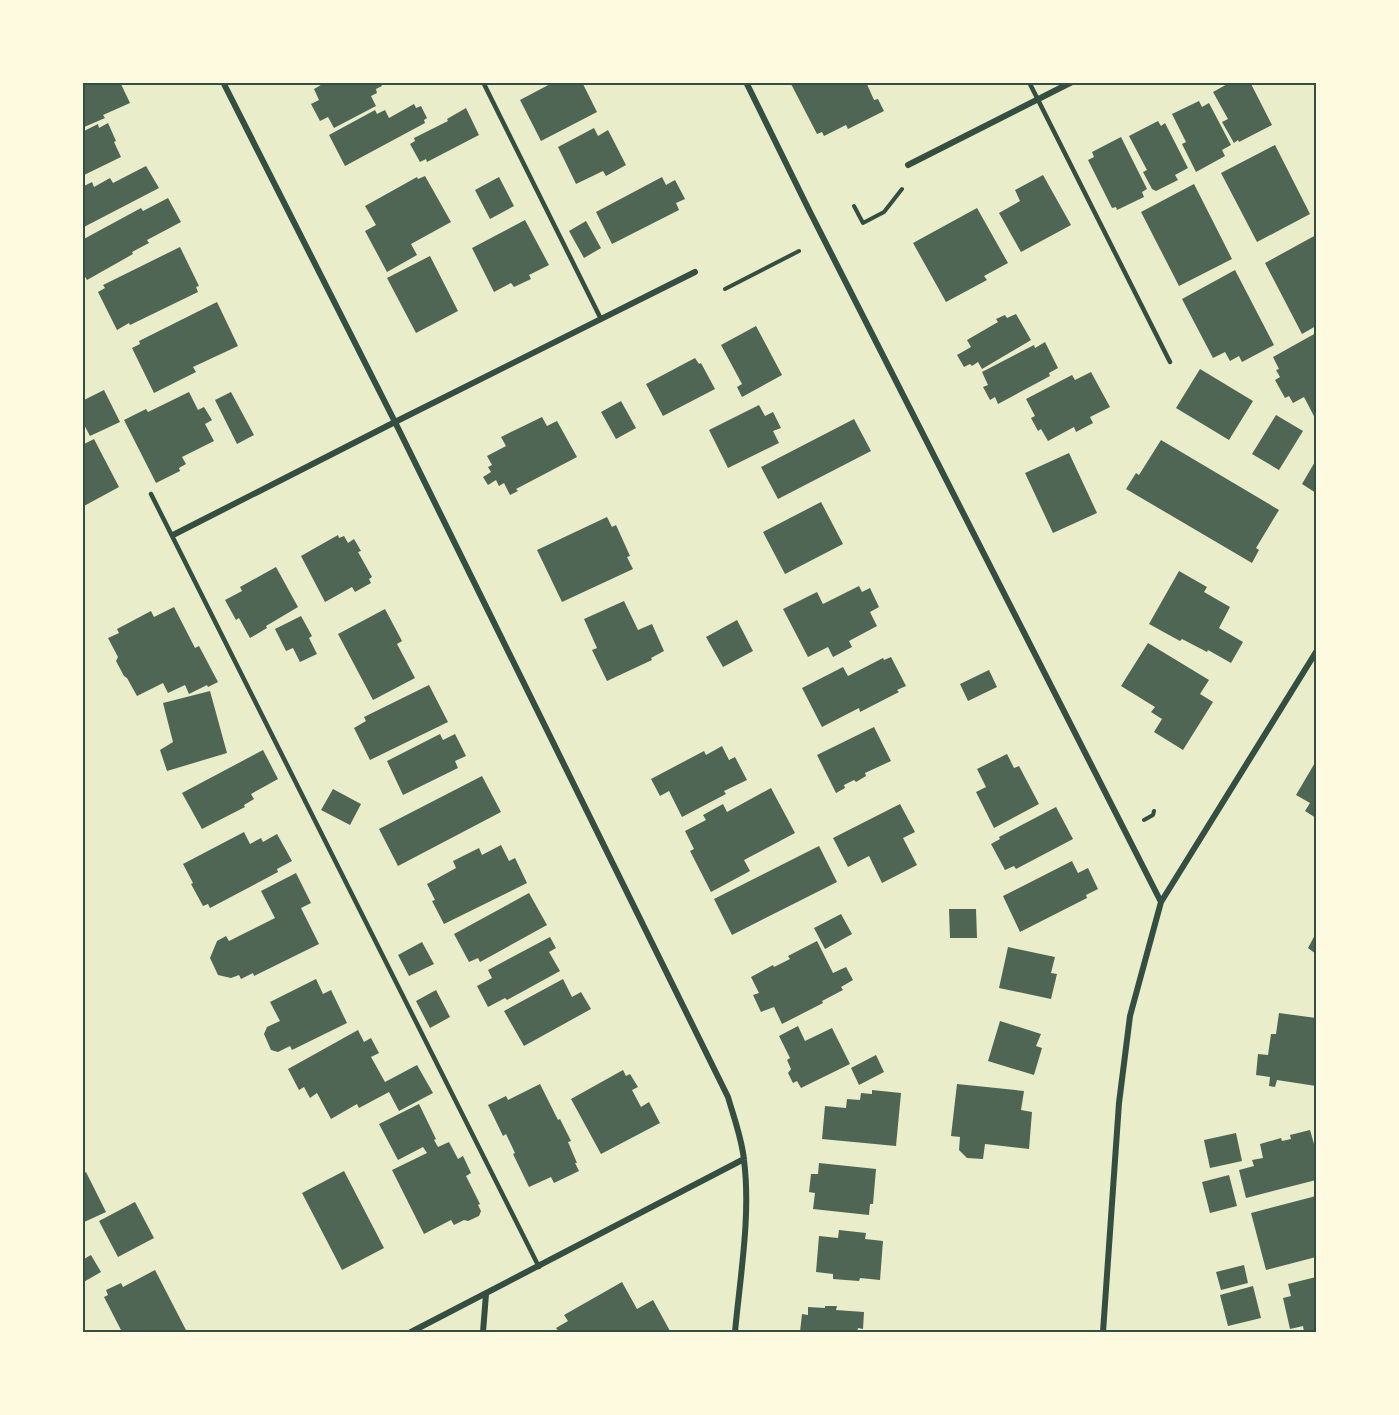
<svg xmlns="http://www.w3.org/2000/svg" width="1399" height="1415" font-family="'Roboto Condensed',sans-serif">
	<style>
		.building { fill: #4f6655 }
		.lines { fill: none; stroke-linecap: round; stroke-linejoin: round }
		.path { stroke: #344e41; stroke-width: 4 }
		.service { stroke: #344e41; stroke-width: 4.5 }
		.minor { stroke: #344e41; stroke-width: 6 }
		.neatline { fill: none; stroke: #344e41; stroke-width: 2 }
	</style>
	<rect width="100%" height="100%" fill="#e9edc9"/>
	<path class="building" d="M82 82H88L90 85 96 82H120L130 103 103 115 105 118 82 128Z
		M326 82H380L382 86 376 89 377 93 371 96 376 106 334 128 328 117 320 121 311 104 319 100 314 89Z
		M554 82H582L597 112 541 141 520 100Z
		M790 82H866L874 100 878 99 884 111 848 129 846 125 824 136 822 132 817 134Z
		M1231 82H1244V84L1250 82 1272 125 1239 142 1238 140 1234 143 1222 122 1228 119 1213 92Z
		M1199 101 1202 107 1209 103 1231 145 1222 150 1225 156 1196 172 1182 144 1186 142 1172 114Z
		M414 104 416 108 421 106 427 118 424 120 425 123 345 166 329 135 375 110 377 114 385 110 389 118Z
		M466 108 479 135 427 162 426 159 420 162 410 144 415 141 414 138 448 121 447 119Z
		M1158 121 1161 126 1165 123 1188 168 1175 175 1178 180 1156 191 1152 189 1143 172 1147 170 1129 136Z
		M108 123 116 141 114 142 121 157 82 176V132L98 124 99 128Z
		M594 128 598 136 608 130 626 165 606 176 603 171 576 184 558 147Z
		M1121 137 1147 189 1142 192 1144 197 1117 210 1116 207 1112 208 1088 160 1094 157 1092 152Z
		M1275 145 1310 214 1257 242 1221 173Z
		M146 166 159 188 82 228V187L92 182 94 187 110 178 113 183Z
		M1043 175 1071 225 1021 252 999 213 1020 201 1015 190Z
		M425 176 451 222 411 244 417 255 387 272 365 231 376 225 365 206 417 177 418 179Z
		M499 177 514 206 490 219 475 190Z
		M662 177 666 185 675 180 685 199 676 203 679 210 612 244 596 212Z
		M1194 184 1232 259 1179 286 1141 212Z
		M168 198 181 222 147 240 149 243 132 252 133 254 87 280 82 272V240L141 208 143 211Z
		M977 208 1008 263 984 276 987 280 946 302 913 243Z
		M525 220 549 265 529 275 531 279 514 287 511 283 494 292 472 248Z
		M586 221 601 248 584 258 569 231Z
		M1316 235V326L1302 334 1265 263Z
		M180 247 199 286 196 287 198 292 130 325 129 323 117 330 98 292 105 288 103 285Z
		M430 256 458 311 416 333 387 278Z
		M1235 270 1274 345 1242 362 1239 356 1230 361 1225 352 1213 358 1182 299Z
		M217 302 238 346 193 367 196 372 154 393 132 348 140 344 139 341Z
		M1016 314 1031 340 982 369 978 362 972 366 970 364 964 367 957 355 971 347 967 340 998 322 996 319 1005 315 1007 318Z
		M756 326 782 375 742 397 737 387 742 384 721 345Z
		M1316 333V420L1304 397 1293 403 1289 396 1285 398 1275 380 1280 377 1276 370 1279 369 1273 357Z
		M1045 342 1058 368 1049 373 1050 376 998 404 995 397 990 400 983 387 988 385 982 372 1034 345 1035 348Z
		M695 358 699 364 701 363 715 389 663 416 646 384Z
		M1200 369 1253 401 1229 440 1176 408Z
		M1091 372 1110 407 1090 417 1093 423 1076 432 1074 427 1048 441 1041 429 1038 431 1031 418 1035 416 1026 399 1072 375 1075 380Z
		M104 390 120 422 90 436 82 421V401Z
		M189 392 198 410 204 407 212 420 205 424 214 441 182 457 186 464 179 468 180 471 156 483 124 420 146 409 148 412Z
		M231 392 254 435 237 444 215 400Z
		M621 401 636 428 616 439 601 412Z
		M759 405 765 416 773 412 781 428 773 431 779 443 728 468 709 430Z
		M1276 415 1303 431 1279 470 1252 454Z
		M542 417 547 426 557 421 577 457 516 489 518 491 510 495 504 483 499 486 496 480 488 485 483 477 491 472 488 467 492 465 487 456 506 446 501 437Z
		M854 419 871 451 778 499 761 467Z
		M94 439 119 487 84 506 85 509 82 510V445Z
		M1161 440 1279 510 1256 548 1259 550 1252 563 1126 489 1136 473 1139 475Z
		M1069 453 1097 513 1053 533 1025 473Z
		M1316 460V493L1302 484Z
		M821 502 843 544 785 574 763 532Z
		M607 517 612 527 616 525 630 556 627 557 633 569 562 602 537 550Z
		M338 535 339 538 344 536 348 543 354 539 361 551 358 552 372 577 369 579 371 583 355 592 352 587 325 602 301 556Z
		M276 567 298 607 266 626 267 628 250 638 239 618 236 620 225 600 242 591 240 587Z
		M1179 571 1207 587 1204 592 1230 607 1219 628 1243 642 1231 663 1208 650 1207 652 1182 639 1180 641 1149 624Z
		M859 586 862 592 870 588 879 607 870 612 877 626 849 641 852 647 833 657 828 647 808 657 783 609 817 592 823 604Z
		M624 601 638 630 652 624 664 651 651 658 652 660 607 681 592 650 597 648 584 619Z
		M174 607 195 648 199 646 218 682 208 687 207 685 189 694 185 685 168 693 163 683 137 696 127 678 124 676 116 661 118 657 108 638 119 633 117 629 151 611 154 617Z
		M385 609 402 641 397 644 415 678 373 700 338 634Z
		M301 616 312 636 309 638 317 654 300 662 293 648 286 651 275 629Z
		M737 620 753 651 723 667 706 637Z
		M1148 643 1209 680 1200 694 1213 702 1183 750 1154 732 1162 719 1151 712 1155 707 1121 686Z
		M891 657 906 686 897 690 899 692 860 712 859 708 822 727 802 688 843 667 848 676 883 658 884 660Z
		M989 670 997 687 968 701 960 684Z
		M429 685 448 722 370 760 354 728 366 721 364 717Z
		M210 691 227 753 167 771 160 750 173 742 163 703Z
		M874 727 891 761 865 773 866 776 856 782 854 780 844 785 845 788 836 793 817 755Z
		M440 734 443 740 455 734 466 756 455 761 458 768 403 795 387 761Z
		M722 746 729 760 735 757 747 780 724 791 726 794 682 817 669 791 660 796 651 779 704 751 706 755Z
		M263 750 278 779 251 794 254 799 244 805 245 807 202 829 182 793Z
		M1007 754 1014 768 1019 766 1039 804 994 828 976 792 986 787 977 769Z
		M1316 761V818L1305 811 1310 803 1296 795Z
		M482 776 501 812 398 866 379 829Z
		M771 788 795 833 744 860 750 871 711 892 690 851 694 849 685 831 706 820 703 815 723 804 727 812Z
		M333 789 361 804 350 825 321 810Z
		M900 804 915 832 903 838 917 865 882 883 869 856 848 867 833 838Z
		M1056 807 1073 839 1016 869 1014 866 1005 870 991 844 1000 839 999 837Z
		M244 832 250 844 261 838 263 842 277 834 292 861 277 869 278 872 210 908 208 904 203 906 191 884 193 883 183 864Z
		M501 845 509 861 515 858 527 883 444 924 432 901 435 900 427 884 456 868 453 861 479 848 482 855Z
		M819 846 837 882 732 935 714 899Z
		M1072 861 1078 873 1088 868 1098 889 1086 895 1087 898 1020 932 1003 896Z
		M296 873 311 903 301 908 319 944 254 976 253 973 241 979 239 975 231 978 218 975 210 958 217 941 226 936 229 941 275 918 261 891Z
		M529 893 547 925 480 962 478 958 469 962 454 934Z
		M949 909H976L977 938H950Z
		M841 914 852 934 825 949 814 928Z
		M1316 933V954L1308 948Z
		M550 937 556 948 549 952 560 971 507 1000 505 998 488 1007 477 986 492 978 488 970Z
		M817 941 833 973 846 967 853 980 841 987 843 990 822 1001 823 1003 782 1024 774 1007 761 1012 753 995 759 993 751 977 773 965 774 967 790 959 788 956Z
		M422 942 434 964 409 976 398 955Z
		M1008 947 1055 957 1051 973 1057 974 1051 999 999 988Z
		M316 979 323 994 331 990 347 1023 292 1050 290 1046 278 1052 271 1050 264 1034 267 1027 280 1021 270 1002Z
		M563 979 572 997 581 992 591 1009 524 1046 504 1011Z
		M436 990 450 1017 430 1028 416 1001Z
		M1279 1013 1316 1018V1086L1277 1080 1275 1087 1269 1086 1270 1077 1256 1075 1258 1054 1268 1055 1271 1034H1276Z
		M1000 1021 1041 1034 1036 1046 1042 1048 1034 1075 988 1061Z
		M798 1026 805 1041 832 1028 850 1064 801 1088 797 1081 793 1083 788 1073 791 1069 787 1060 790 1058 779 1036Z
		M358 1030 364 1042 371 1038 379 1053 371 1057 385 1082 417 1065 433 1093 399 1111 389 1092 359 1108 357 1104 331 1119 317 1093 310 1098 304 1087 299 1090 288 1069Z
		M876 1055 884 1072 859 1085 851 1068Z
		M623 1070 626 1076 630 1074 638 1087 632 1090 641 1107 649 1102 660 1123 601 1154 571 1099Z
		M540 1084 558 1120 560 1119 571 1141 568 1142 577 1163H575L579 1171 554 1183 551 1177 529 1187 513 1154 515 1153 506 1134 503 1136 488 1105 506 1096 508 1100Z
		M957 1084 1024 1091 1021 1110 1032 1112 1029 1149 985 1144 983 1159 967 1158 959 1150 960 1137 951 1136Z
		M872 1090 901 1093 896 1146 822 1139 825 1106 846 1108 847 1099 860 1100 861 1093 872 1094Z
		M419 1104 436 1139 434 1140 438 1147 449 1142 458 1159 463 1156 471 1173 466 1176 480 1204 478 1205 481 1211 479 1216 468 1221 464 1220 454 1225 451 1220 424 1234 392 1170 427 1153 423 1147 398 1160 379 1124Z
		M1310 1130 1314 1144H1316V1180L1246 1198 1239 1170 1254 1166 1252 1160 1263 1158 1260 1144 1281 1138 1282 1141 1291 1139 1290 1135Z
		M1236 1133 1242 1161 1210 1168 1204 1140Z
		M819 1163 876 1169 873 1204H870L869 1215 813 1209 815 1193 809 1192 811 1174H818Z
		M344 1171 384 1248 342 1270 302 1193Z
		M86 1172 106 1212 82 1223V1174Z
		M1229 1175 1237 1206 1210 1213 1202 1182Z
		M1316 1196V1257L1266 1270 1251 1213Z
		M135 1202 154 1238 118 1257 99 1221Z
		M839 1230 866 1233 865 1239 883 1241 880 1280 860 1278 859 1281 833 1279V1274L816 1272 819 1236 838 1238Z
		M91 1255 101 1272 82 1283V1260Z
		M1244 1265 1248 1283 1221 1290 1216 1272Z
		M155 1270 187 1332H122L104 1297 108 1295 106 1290 121 1283 123 1287Z
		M1316 1277V1332H1304L1303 1326 1290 1329 1283 1298 1291 1296 1288 1284Z
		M622 1282 637 1309 653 1300 670 1331 667 1332H559L556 1328 568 1321 564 1315Z
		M1253 1286 1261 1318 1228 1326 1220 1295Z
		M825 1306H837L836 1310 864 1312 863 1329 858 1328 857 1332H800L802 1314 808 1315V1307L825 1308Z"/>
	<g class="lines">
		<path class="path" d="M854 206 863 223 884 212 902 189
			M725 289 799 251
			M1144 820 1153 815 1154 811"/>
		<path class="service" d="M483 82 601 319
			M1029 82 1170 362
			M151 494 539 1267"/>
		<path class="minor" d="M223 82 395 422 728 1097C734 1118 742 1139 744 1160 751 1216 740 1277 735 1332
			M746 82 810 212 1161 902
			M908 165 1072 82
			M173 535 395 422 695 272
			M411 1332 744 1159
			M483 1332 486 1294
			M1103 1332 1119 1103 1130 1016 1161 902 1316 652"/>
	</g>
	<rect width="1399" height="1415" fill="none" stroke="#fefae0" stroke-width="168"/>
	<rect x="84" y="84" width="1231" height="1247" class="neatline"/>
</svg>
